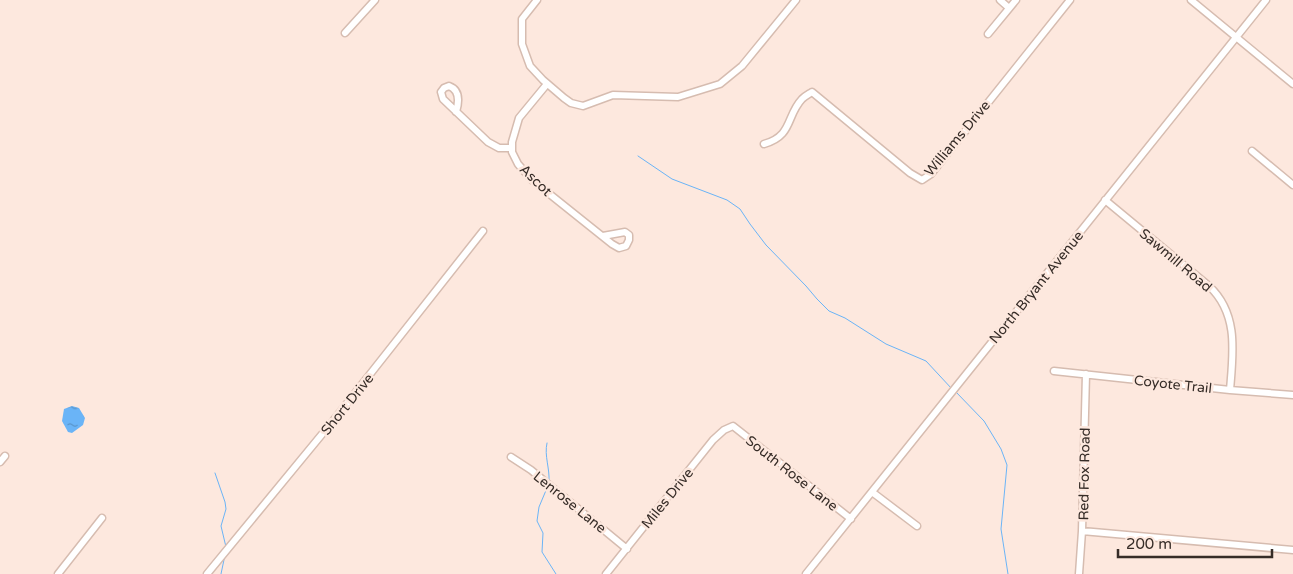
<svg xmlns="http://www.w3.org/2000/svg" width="1293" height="574" font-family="'Varela Round',sans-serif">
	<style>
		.water { fill: url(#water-ripples) }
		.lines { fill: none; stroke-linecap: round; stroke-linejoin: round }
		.stream { stroke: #6ab4f7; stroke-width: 1 }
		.minor-casing { stroke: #d6bcb0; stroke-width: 9 }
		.minor { stroke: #fff; stroke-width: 6 }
		.labels { text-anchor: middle; stroke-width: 5; stroke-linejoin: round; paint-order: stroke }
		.street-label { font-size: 14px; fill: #362c27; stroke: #fde8de }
	</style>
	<defs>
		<pattern id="water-ripples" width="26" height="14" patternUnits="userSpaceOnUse" patternTransform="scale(1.25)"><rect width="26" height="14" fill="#6ab4f7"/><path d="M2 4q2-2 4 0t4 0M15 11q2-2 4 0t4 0" fill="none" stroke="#5893c8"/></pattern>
	</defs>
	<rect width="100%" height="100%" fill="#fde8de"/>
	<path class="water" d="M72 406 79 408 85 418 83 425 72 433 68 432 62 421 64 409Z"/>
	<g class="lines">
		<path class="stream" d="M638 156 672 179 727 200 740 209 750 224 766 245 806 286 817 299 829 311 845 318 886 344 926 361 952 389
			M955 391 984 421 1001 449 1007 465 1001 529 1008 574
			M547 443C544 456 550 468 549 482
			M215 473 225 502 226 509 221 526 226 547
			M547 488 539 507 537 521 543 533 542 552 556 574
			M221 574 225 555"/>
		<defs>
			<path id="minor" d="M537 0 522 19V44L530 66 543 80 564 98 571 103 583 106 613 95 678 97 720 84 742 66 796 0
				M1000 0 1009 8
				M1191 0 1293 84
				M345 33 375 0
				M988 34 1016 0
				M547 84 519 118 512 142V152L518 164 532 180 612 244 619 248 626 246 629 240V235L625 232 603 236
				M456 112C459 102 460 90 449 86L444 88 441 92 443 99 488 142 499 148H512
				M764 144C793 136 786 116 802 99 805 96 809 94 812 92L910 173 922 180 931 174 1070 0
				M1252 151 1293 185
				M1105 200 1209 286C1239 314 1233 353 1230 390
				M1054 371 1230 390 1293 395
				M511 457 531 470 627 549
				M0 462 5 456
				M872 492 917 526
				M1082 531 1293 550
				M58 574 102 518
				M207 574 337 416 483 231
				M606 574 713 440 724 430 733 426 851 519
				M806 574 1266 0
				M1079 574 1082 531 1086 374"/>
		</defs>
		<use href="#minor" class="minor-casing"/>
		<use href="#minor" class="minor"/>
	</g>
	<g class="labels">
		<g class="street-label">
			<text transform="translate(957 138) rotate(-50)" y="5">Williams Drive</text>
			<text transform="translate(536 180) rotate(44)" y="5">Ascot</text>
			<text transform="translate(1176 260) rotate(40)" y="5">Sawmill Road</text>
			<text transform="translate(1036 287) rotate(-51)" y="5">North Bryant Avenue</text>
			<text transform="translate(1173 384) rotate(6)" y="5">Coyote Trail</text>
			<text transform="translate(347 404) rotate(-51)" y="5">Short Drive</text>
			<text transform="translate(792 473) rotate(38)" y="5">South Rose Lane</text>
			<text transform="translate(1084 474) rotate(-89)" y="5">Red Fox Road</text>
			<text transform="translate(667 498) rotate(-51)" y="5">Miles Drive</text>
			<text transform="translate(570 502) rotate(39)" y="5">Lenrose Lane</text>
		</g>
	</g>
	<path d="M1118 549v8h154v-8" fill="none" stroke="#362c27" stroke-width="2.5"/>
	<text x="1126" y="549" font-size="15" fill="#362c27" stroke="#fde8de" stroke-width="4" paint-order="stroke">200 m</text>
</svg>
